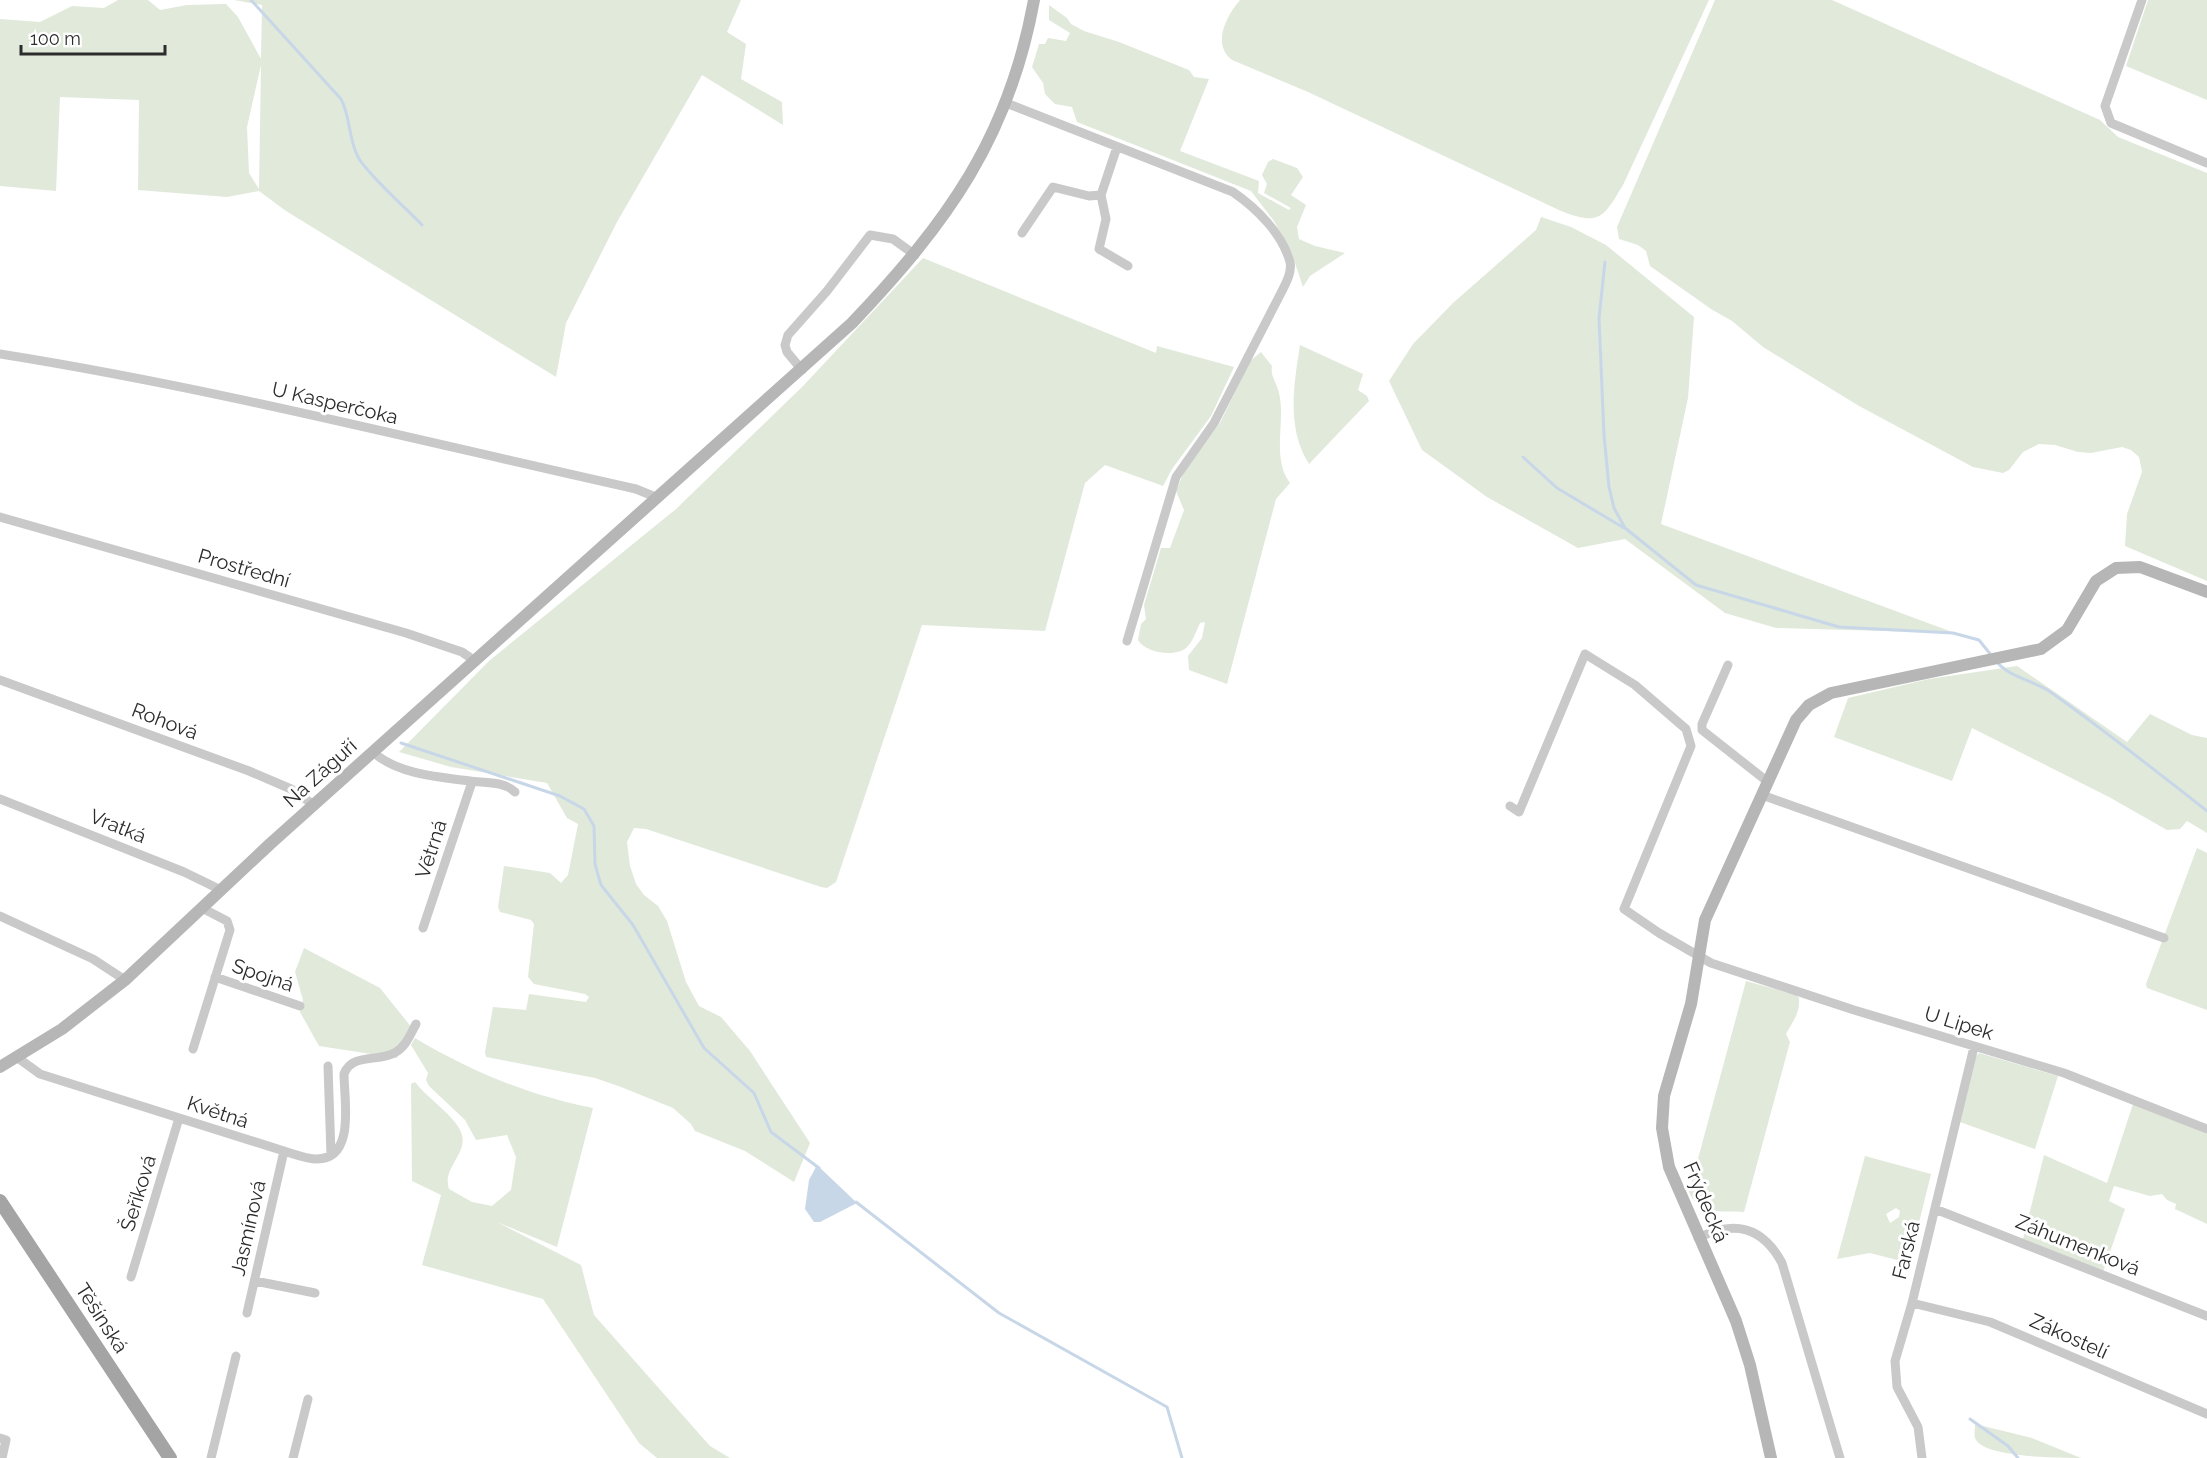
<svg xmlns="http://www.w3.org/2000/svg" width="2207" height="1458" font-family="Raleway,sans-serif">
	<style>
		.green { fill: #e1e9db; fill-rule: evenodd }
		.water { fill: #c8d7e8 }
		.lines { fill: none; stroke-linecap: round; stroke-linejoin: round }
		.stream { stroke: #c8d7e8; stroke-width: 3 }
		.street { stroke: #c9c9c9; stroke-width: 9 }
		.secondary { stroke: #b6b6b6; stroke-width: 12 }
		.primary { stroke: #a4a4a4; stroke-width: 14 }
		.labels { text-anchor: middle; stroke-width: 6; stroke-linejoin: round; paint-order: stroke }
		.street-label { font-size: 20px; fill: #2c2c2c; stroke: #fff }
	</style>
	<rect width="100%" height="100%" fill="#fff"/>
	<path class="green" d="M118 0H148L160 10 187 5 226 4 238 17 261 59 262 5 234 0H741L727 32 746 44 741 79 782 102 783 125 702 75 617 222 566 323 556 377 286 211 259 191 227 197 138 190 139 100 60 97 56 191 0 186V19L40 22 72 6 104 8ZM261 65 259 189 249 173 247 127Z
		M1240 0H1709L1623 185C1603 218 1600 226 1561 211L1308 92 1232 60C1211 44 1227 15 1240 0Z
		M1715 0H1832L2100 120 2118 137 2207 173V581L2125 546 2127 514 2142 472 2139 457 2131 450 2122 447 2091 453 2078 452 2055 445 2039 444 2023 452 2009 470 2003 473 1973 467 1859 406 1763 347 1732 321 1711 309 1650 266 1646 251 1638 245 1619 239 1617 227Z
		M2148 0H2207V100L2126 66Z
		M1049 5 1067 18 1071 24 1084 31 1119 42 1189 70 1194 77 1209 79 1180 151 1259 181 1258 193 1289 210 1291 208 1264 193 1267 184 1262 175 1268 162 1273 159 1297 168 1303 177 1291 195 1306 205 1297 227 1299 239 1315 246 1345 253 1310 276 1303 287 1292 254 1274 221 1251 191 1077 122 1072 107 1055 104 1045 94 1043 83 1032 67 1039 44H1045L1048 38 1066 41 1070 33 1049 20Z
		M1541 217 1571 227 1606 245 1694 317 1688 398 1661 524 1955 633 1776 628 1725 613 1625 539 1578 548 1487 497 1422 450 1389 381 1413 344 1453 303 1536 230Z
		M923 258 1156 353 1157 346 1234 367 1211 416 1172 469 1163 486 1105 465 1085 483 1045 631 922 625 836 882 827 888 821 887 646 829 634 828 627 842 630 866 636 884 644 895 658 906 667 921 686 982 699 1006 721 1017 750 1051 810 1143 794 1182 745 1151 695 1131 691 1124 673 1108 621 1087 595 1078 486 1057 485 1052 493 1007 526 1010 529 994 586 1002 589 997 585 994 534 984 528 977 534 924 531 920 500 912 498 907 504 866 550 873 561 883 568 875 578 824 567 818 547 783 451 767 399 752 489 661 676 509 803 386Z
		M1300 345 1363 374 1358 390 1367 396 1369 401 1309 464C1286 428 1294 384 1300 345Z
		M1261 352 1272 366C1270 376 1277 383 1279 393 1286 421 1271 458 1290 483L1276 499 1227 684 1189 670 1188 656 1202 638 1205 622 1200 623C1196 631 1193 642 1186 648 1174 658 1144 652 1138 640L1141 624 1146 619 1144 605 1161 548H1170L1184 510 1176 491 1183 474 1221 421 1250 361Z
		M2017 666 2127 742 2150 714 2192 735 2207 738V833L2187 821 2180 829 2167 830 2109 797 1972 728 1952 781 1834 737 1848 698 1929 679Z
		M2197 848 2207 853V1010L2147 988 2146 984Z
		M304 948 380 988 412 1028 397 1058 319 1046 300 1012 303 1000 295 972Z
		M1746 981 1796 995 1799 998C1800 1014 1793 1021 1786 1034L1790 1042 1744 1212C1722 1211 1699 1215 1689 1192Z
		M415 1038C470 1071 530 1096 593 1108L557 1247 497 1222 581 1265 594 1315 710 1446 730 1458H657L639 1443 543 1299 422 1265 441 1195 412 1181 411 1084 415 1082C427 1098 458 1118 462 1135 467 1155 442 1168 449 1189L472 1202 492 1206 511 1190 516 1157 507 1135 476 1140 465 1120 429 1086 426 1080 428 1073 411 1045Z
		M1979 1053 2058 1076 2035 1149 1960 1122 1974 1058Z
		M2133 1104 2207 1134V1224L2175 1209 2176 1204 2167 1200 2162 1194 2150 1196 2114 1186 2109 1201 2125 1209 2103 1272 2023 1239 2044 1155 2107 1183Z
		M1865 1156 1931 1174 1909 1263 1870 1253 1837 1259ZM1896 1208 1900 1211 1899 1217 1890 1223 1886 1214Z
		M1975 1424 2032 1438 2081 1458C2061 1458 1982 1458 1975 1438 1974 1434 1975 1428 1975 1424Z"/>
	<path class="water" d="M817 1165 857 1203 820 1222H814L805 1209 809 1180Z"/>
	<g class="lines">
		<path class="stream" d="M251 0 341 99C351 118 348 138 358 157 367 174 407 209 422 225
			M1605 262 1599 318 1604 435 1609 487 1614 508 1625 528 1696 585 1839 627 1953 633 1979 640 1991 655
			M1523 457 1557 488 1624 528
			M1997 662C2008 676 2033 681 2049 691 2103 729 2155 770 2207 811
			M401 743 560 796 584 809 594 826 595 864 601 885 633 925 704 1048 754 1093 771 1132 819 1168
			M856 1202 999 1313 1167 1407 1182 1458
			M1970 1419 2008 1446 2018 1458"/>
		<path class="street" d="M2142 0 2105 106 2111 123 2207 163
			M1006 103 1233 192C1256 208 1282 233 1290 262 1292 271 1287 281 1283 289L1214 423 1176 477 1127 641
			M1101 195 1106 219 1099 249 1128 266
			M1022 233 1053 187 1089 196 1101 195 1117 147
			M0 354C214 388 424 442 636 489L658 498
			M802 370 787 352 785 345 788 335 827 291 870 235 893 239 915 255
			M0 517 406 633 462 652 475 661
			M1728 665 1702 724V730L1768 782
			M0 680 249 771 291 789 314 805
			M373 752C397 774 438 777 470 781 484 783 504 781 515 792
			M1762 795 2164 938
			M0 799 184 872 221 890
			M1510 806 1519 812 1585 654 1635 685 1686 729 1691 746 1624 909 1659 933 1711 963 1854 1010 2064 1073 2207 1129
			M0 916 93 959 125 980
			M423 928 472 782
			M215 977 300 1006
			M193 1049 230 930 227 921 202 908
			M18 1058 40 1074 284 1151C294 1154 306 1159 317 1159 356 1159 344 1099 344 1074 352 1052 379 1063 396 1052 406 1046 410 1035 416 1024
			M328 1066 331 1155
			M1935 1209 2207 1316
			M1698 1238C1734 1220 1762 1226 1782 1263L1840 1458
			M131 1277 179 1118
			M255 1281 315 1293
			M1912 1303 1990 1322 2207 1414
			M247 1313 284 1151
			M0 1438 6 1440 2 1458
			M211 1458 236 1356
			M293 1458 308 1399
			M1922 1458 1918 1427 1897 1387 1895 1361 1912 1303 1974 1047"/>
		<path class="secondary" d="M0 1067 62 1029 125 980 270 844 852 323C947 223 1009 138 1034 0
			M1771 1458 1750 1365 1736 1321 1669 1167 1662 1128 1664 1096 1691 1004 1705 920 1796 720 1809 705 1831 693 2041 649 2067 630 2096 581 2116 568 2140 567 2207 592"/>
		<path class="primary" d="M0 1201 170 1458"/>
	</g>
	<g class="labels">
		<g class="street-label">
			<text transform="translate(335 403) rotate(13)" y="7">U Kasperčoka</text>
			<text transform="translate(244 568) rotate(16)" y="7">Prostřední</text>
			<text transform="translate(165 721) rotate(21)" y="7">Rohová</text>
			<text transform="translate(320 773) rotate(-42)" y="7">Na Záguří</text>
			<text transform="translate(118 826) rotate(22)" y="7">Vratká</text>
			<text transform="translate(431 849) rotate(-72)" y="7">Větrná</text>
			<text transform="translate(263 975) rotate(19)" y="7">Spojná</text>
			<text transform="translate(1959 1023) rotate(17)" y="7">U Lipek</text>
			<text transform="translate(218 1112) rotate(18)" y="7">Květná</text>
			<text transform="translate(138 1193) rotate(-73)" y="7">Šeříková</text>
			<text transform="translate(1706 1202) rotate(67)" y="7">Frýdecká</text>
			<text transform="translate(248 1228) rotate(-77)" y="7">Jasmínová</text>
			<text transform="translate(2078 1245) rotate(22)" y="7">Záhumenková</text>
			<text transform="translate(1906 1250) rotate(-76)" y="7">Farská</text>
			<text transform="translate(102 1318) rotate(57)" y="7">Těšínská</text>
			<text transform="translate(2069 1336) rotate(24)" y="7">Zákostelí</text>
		</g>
	</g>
	<path d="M21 45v9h144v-9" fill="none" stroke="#2c2c2c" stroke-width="3"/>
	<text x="30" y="45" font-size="18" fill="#2c2c2c" stroke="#ffffff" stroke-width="4.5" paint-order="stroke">100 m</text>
</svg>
